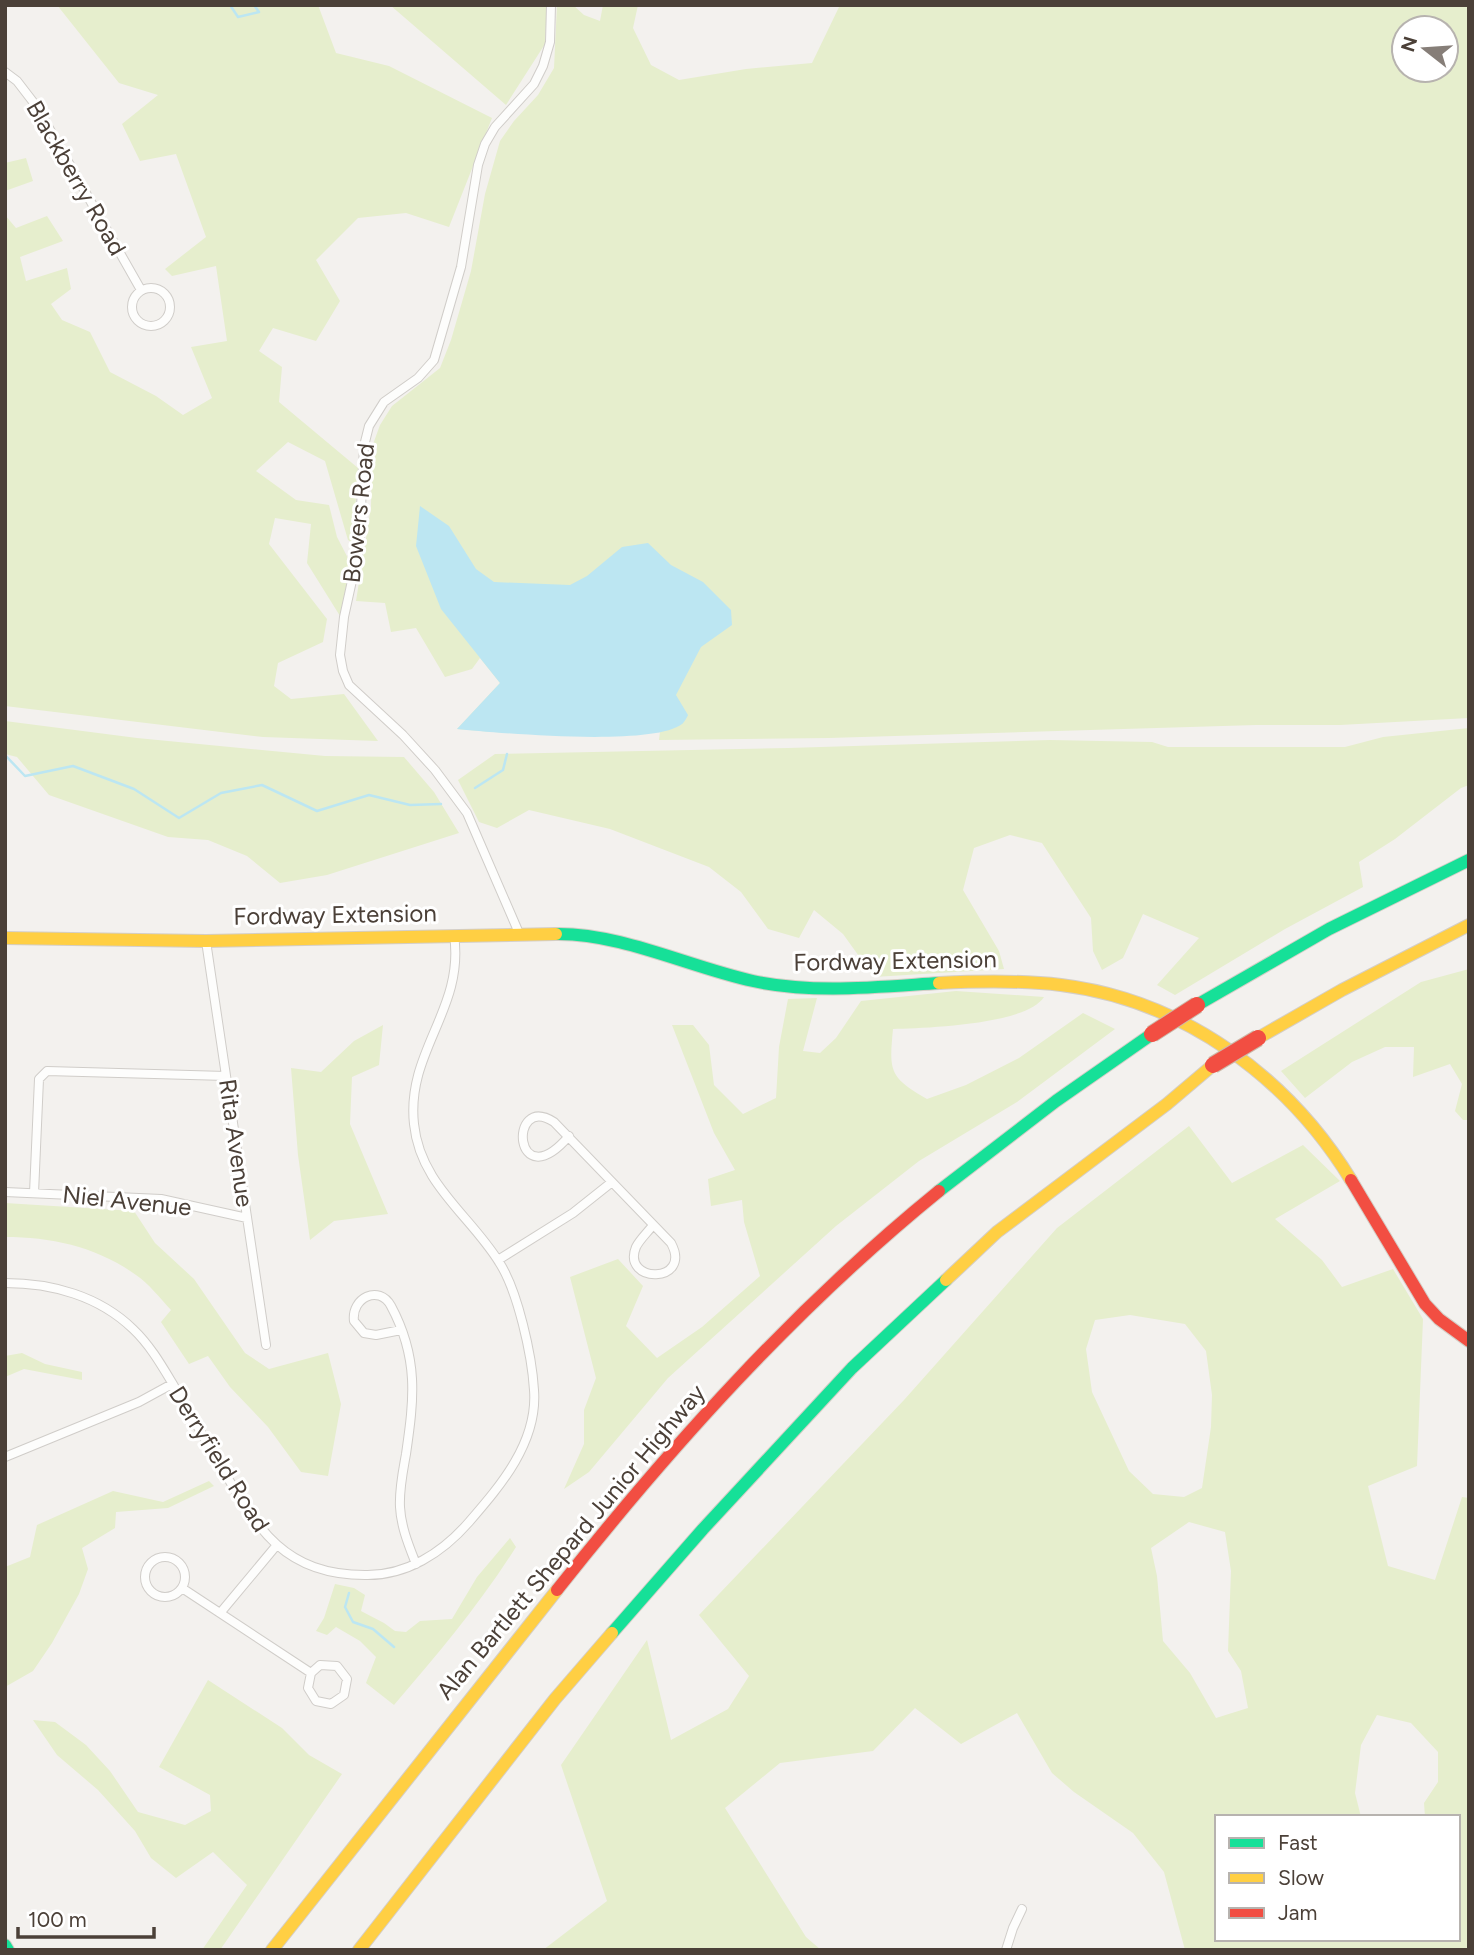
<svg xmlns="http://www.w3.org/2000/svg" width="1474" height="1955" font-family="Figtree,sans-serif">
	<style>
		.green { fill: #e6eecd; fill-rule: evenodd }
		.water { fill: #bce6f2 }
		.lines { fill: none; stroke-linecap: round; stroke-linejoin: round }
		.stream { stroke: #bce6f2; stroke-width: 2.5 }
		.street-casing { stroke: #d0cdc9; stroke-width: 10 }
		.fast-casing { stroke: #d4cec6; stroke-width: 14 }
		.slow-casing { stroke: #d4cec6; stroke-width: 14 }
		.jam-casing { stroke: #d4cec6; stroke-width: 14 }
		.street { stroke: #fdfdfc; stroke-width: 8 }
		.fast { stroke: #16e098; stroke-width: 12 }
		.slow { stroke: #ffcf43; stroke-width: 12 }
		.jam { stroke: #f24e42; stroke-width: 12 }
		.jam-bridge-casing { stroke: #ccb8a8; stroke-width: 18; stroke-linecap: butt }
		.jam-bridge { stroke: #f24e42; stroke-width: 16 }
		.labels { text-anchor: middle; stroke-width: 6; stroke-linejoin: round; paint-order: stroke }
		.street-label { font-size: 24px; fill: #4b4038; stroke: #fff }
	</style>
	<rect width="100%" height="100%" fill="#f3f1ee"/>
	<path class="green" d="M57 5H318L336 53 389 66 492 118 449 227 406 213 358 218 316 260 340 301 316 341 273 328 259 351 282 367 279 402 358 468 353 543 348 540 325 461 288 442 256 471 296 500 329 505 337 537 351 564 340 616 307 563 311 524 275 518 269 544 327 619 323 642 278 663 274 686 291 699 344 694 378 741 263 737 5 706V215L16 228 47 216 63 241 20 257 26 281 67 268 71 289 51 304 62 320 90 332 110 372 156 396 183 415 212 398 191 347 227 341 216 266 172 276 165 269 206 237 176 154 140 161 122 124 158 95 119 83Z
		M390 5H547L545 44 506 105Z
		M557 5H573L584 15 600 21 603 5H638L633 28 651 65 679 80 746 69 812 63 840 5H1469V718L1340 725H1256L829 738 659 740 660 732C591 738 526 735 457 729L500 683 480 658 472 669 445 677 416 628 391 632 385 603 356 601 371 507 372 447 380 425 392 406 440 368 451 340 471 271 485 194 500 141 514 121 538 95 554 68ZM1404 28H1446V70H1404Z
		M26 158 33 181 5 191V163Z
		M5 721 137 738 325 756 404 757 434 792 459 833 327 875 280 883 247 856 208 840 168 837 49 795 17 757 5 754Z
		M1469 728V785L1461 788 1395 839 1359 862 1363 887 1285 929 1175 995 1157 985 1199 938 1143 914 1123 958 1102 970 1093 951 1091 918 1042 843 1010 835 974 848 963 890 999 951 1004 969 874 977 843 934 814 910 799 938 768 929 741 892 709 867 610 829 529 810 497 828 479 822 458 780 495 754 788 748 1050 740 1152 742 1168 747H1345L1383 737Z
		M1469 969V1120H1463L1455 1111 1462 1084 1450 1064 1413 1077 1414 1047H1385L1352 1062 1305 1098 1281 1071 1421 982Z
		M956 991 1044 997C1026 1025 925 1028 893 1029 889 1071 889 1077 927 1099L966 1085 1019 1058 1083 1013 1115 1029 1017 1102 919 1161 836 1226 668 1378 589 1472 564 1489 584 1444V1410L596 1378 570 1277 618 1259 643 1286 626 1326 657 1358 702 1327 760 1276 744 1222 742 1200 711 1206 708 1179 735 1170 714 1133 672 1025H693L709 1045 714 1085 743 1114 776 1098 779 1047 788 999 817 998 803 1051 820 1053 836 1038 861 1001Z
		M383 1025 379 1065 352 1077 350 1124 388 1214 334 1221 310 1240 298 1155 291 1068 321 1072 354 1041Z
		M1189 1126 1232 1183 1303 1145 1340 1181 1275 1219 1322 1260 1342 1287 1393 1269 1423 1319 1417 1466 1368 1486 1388 1566 1435 1580 1462 1497 1469 1498V1950H1185L1164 1872 1133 1833 1074 1792 1052 1773 1017 1713 961 1744 915 1708 873 1751 780 1763 725 1808 806 1937 821 1950H543L607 1901 561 1765 647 1640 671 1740 728 1709 749 1676 699 1615 904 1400 1057 1228ZM1130 1315 1185 1324 1206 1351 1212 1395 1211 1427 1202 1488 1184 1497 1153 1494 1129 1471 1092 1392 1086 1349 1095 1320ZM1189 1522 1225 1532 1231 1571 1228 1651 1241 1671 1248 1708 1216 1718 1190 1673 1163 1641 1157 1576 1151 1548ZM1377 1715 1411 1723 1438 1752V1782L1424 1803 1425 1817H1458V1939H1217V1817H1361L1355 1793 1361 1745Z
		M5 1203 134 1211 155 1243 194 1279 245 1353 269 1369 328 1353 341 1404 328 1476 301 1472 268 1427 230 1387 208 1356 189 1364 161 1322 171 1310C160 1298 149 1284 136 1275 97 1247 52 1237 5 1237Z
		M22 1353 45 1364 82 1372V1380L24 1369 5 1377V1356Z
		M209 1481 214 1486 168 1508 116 1512 115 1528 82 1548 88 1569 79 1594 52 1643 33 1671 5 1687V1567L30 1557 37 1525 113 1491 163 1502Z
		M510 1538 516 1547C480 1604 438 1654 394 1705L366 1683 376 1657 360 1641 336 1627 327 1635 316 1631 324 1618 335 1584 354 1588 365 1595 361 1611 384 1623 395 1631 406 1632 420 1621 452 1619 477 1577Z
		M208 1680 282 1728 309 1755 342 1774 220 1950H202L247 1885 213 1852 176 1878 151 1858 135 1831 98 1790 57 1755 33 1720 55 1722 86 1745 110 1771 138 1812 185 1825 211 1811 210 1795 159 1767Z"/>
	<path class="water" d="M420 506 449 526 476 569 494 582 570 585 587 576 622 547 648 543 671 565 703 582 731 610 732 625 701 647 676 695 688 715C688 716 683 724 682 724 653 747 497 733 457 729L500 683 441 609 416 546Z"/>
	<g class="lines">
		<path class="stream" d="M230 5 238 17 259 12 254 5
			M5 755 25 776 73 766 134 789 179 818 221 793 262 785 317 811 369 795 410 805 441 804
			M475 788 503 770 507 754
			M349 1593 345 1607 353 1622 373 1629 394 1647"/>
		<defs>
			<path id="street" d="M5 72 17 81 37 107 141 290
				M132 307a19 19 0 1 1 38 0a19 19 0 1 1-38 0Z
				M519 933 467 813 435 770 403 735 349 685 343 671 340 655 344 617 359 549 364 446 369 426 384 402 418 378 434 360 461 267 478 165 485 144 495 127 534 84 543 66 550 42 551 5
				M206 941 266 1345
				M569 1136C514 1200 507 1092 554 1122L671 1243C693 1284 621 1284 636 1247 640 1239 648 1232 653 1225
				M5 1192 161 1199 247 1218
				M34 1193 39 1079 47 1071 226 1076
				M498 1260 573 1213 612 1182
				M5 1283C52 1283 99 1296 133 1329 150 1345 162 1366 174 1386 190 1414 206 1441 222 1468 258 1530 285 1575 365 1575 406 1576 442 1553 469 1522 501 1485 538 1442 534 1390 532 1356 518 1291 499 1262 470 1215 420 1184 414 1124 406 1051 465 1009 454 935
				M401 1330 376 1335 364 1333 354 1321C351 1298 379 1284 391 1306 419 1358 414 1399 406 1454 403 1471 399 1489 400 1507 401 1527 409 1546 416 1564
				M5 1457 139 1402 172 1384
				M145 1577a20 20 0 1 1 40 0a20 20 0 1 1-40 0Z
				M182 1588 311 1673 308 1688 316 1701 331 1704 344 1695 347 1679 337 1666 320 1665 311 1673
				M221 1612 276 1546
				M1006 1950 1013 1928 1022 1909"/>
			<path id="fast" d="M556 934C621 933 689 967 753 981 813 994 877 987 939 983
				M1197 1005 1329 929 1469 860
				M939 1191 1056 1101 1152 1034
				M612 1633 703 1529 852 1368 946 1280
				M5 1945 8 1950"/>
			<path id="slow" d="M5 938 206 941 556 934
				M939 983C980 981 1020 980 1061 985 1183 1000 1288 1077 1351 1180
				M1258 1038 1342 990 1469 925
				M946 1280 997 1232 1167 1104 1213 1065
				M272 1950 557 1590
				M359 1950 555 1699 612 1633"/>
			<path id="jam" d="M1351 1180 1425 1304 1439 1319 1469 1341
				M557 1590C672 1445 795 1308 939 1191"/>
		</defs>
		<use href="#street" class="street-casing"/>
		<use href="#fast" class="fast-casing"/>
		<use href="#slow" class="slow-casing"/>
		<use href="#jam" class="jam-casing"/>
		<use href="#street" class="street"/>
		<use href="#fast" class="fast"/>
		<use href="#slow" class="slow"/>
		<use href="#jam" class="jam"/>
		<defs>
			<path id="jam-bridge" d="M1152 1034 1197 1005
				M1213 1065 1258 1038"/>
		</defs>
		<use href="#jam-bridge" class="jam-bridge-casing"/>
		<use href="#jam-bridge" class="jam-bridge"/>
	</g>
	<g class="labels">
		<g class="street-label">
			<text transform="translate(76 178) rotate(60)" y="8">Blackberry Road</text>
			<text transform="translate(359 513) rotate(-84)" y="8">Bowers Road</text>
			<text transform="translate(335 915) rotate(-1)" y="8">Fordway Extension</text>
			<text transform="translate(895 961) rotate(-1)" y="8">Fordway Extension</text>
			<text transform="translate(236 1143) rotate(82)" y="8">Rita Avenue</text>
			<text transform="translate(127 1201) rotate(6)" y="8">Niel Avenue</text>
			<text transform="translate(219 1459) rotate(58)" y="8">Derryfield Road</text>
			<text transform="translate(571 1542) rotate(-50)" y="8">Alan Bartlett Shepard Junior Highway</text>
		</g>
	</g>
	<rect width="1474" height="1955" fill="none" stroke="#4b4038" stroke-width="14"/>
	<rect x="1215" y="1815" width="245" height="126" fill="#ffffff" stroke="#b7b3af" stroke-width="2"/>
	<rect x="1229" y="1838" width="35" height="10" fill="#16e098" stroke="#b7b3af" stroke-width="2"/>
	<text x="1278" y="1850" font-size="21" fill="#4b4038">Fast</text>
	<rect x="1229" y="1873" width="35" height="10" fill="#ffcf43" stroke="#b7b3af" stroke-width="2"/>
	<text x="1278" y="1885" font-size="21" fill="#4b4038">Slow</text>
	<rect x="1229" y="1908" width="35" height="10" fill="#f24e42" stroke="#b7b3af" stroke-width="2"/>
	<text x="1278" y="1920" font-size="21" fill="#4b4038">Jam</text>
	<g transform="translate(1425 49) rotate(287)"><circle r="33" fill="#ffffff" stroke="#b7b3af" stroke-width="2"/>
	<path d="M0-5L12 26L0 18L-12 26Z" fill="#867e78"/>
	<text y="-10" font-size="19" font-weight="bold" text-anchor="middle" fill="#4b4038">N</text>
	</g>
	<path d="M18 1927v10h136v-10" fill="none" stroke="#4b4038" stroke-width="3.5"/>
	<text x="28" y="1927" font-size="21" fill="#4b4038" stroke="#ffffff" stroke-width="5" paint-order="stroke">100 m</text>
</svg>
